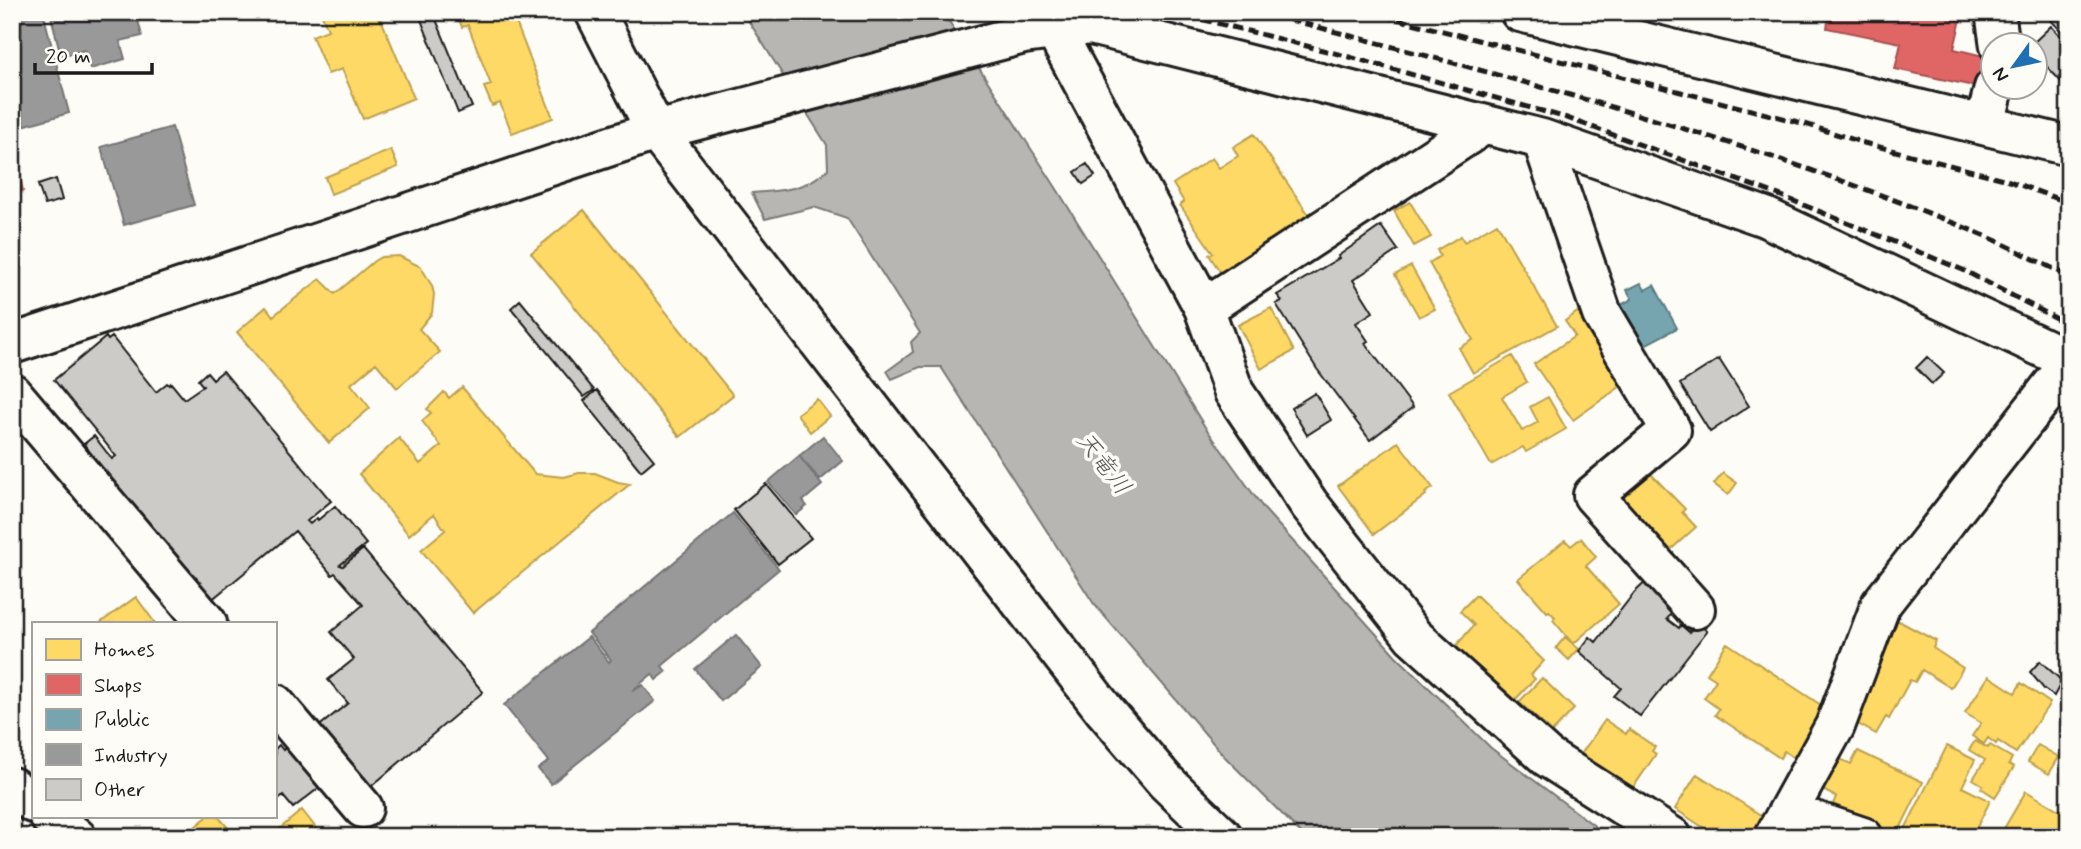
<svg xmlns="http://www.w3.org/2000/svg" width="2081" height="849" font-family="Mynerve,'Klee One',sans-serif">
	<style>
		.water { fill: #b7b6b2; stroke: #797876; stroke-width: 2 }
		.homes { fill: #ffd966; stroke: #bba050; stroke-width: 2 }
		.shops { fill: #e06666; stroke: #a55050; stroke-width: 2 }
		.public { fill: #76a5af; stroke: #5b7c83; stroke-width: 2 }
		.industry { fill: #999; stroke: #747474; stroke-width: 2 }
		.building { fill: #cccbc8; stroke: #1c1c1c; stroke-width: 2 }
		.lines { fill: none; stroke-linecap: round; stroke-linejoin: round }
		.minor-casing { stroke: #1c1c1c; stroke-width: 44 }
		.minor { stroke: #fdfcf7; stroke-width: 38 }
		.rail { stroke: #1c1c1c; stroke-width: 5; stroke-dasharray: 10 5; stroke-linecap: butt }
		.labels { text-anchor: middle; stroke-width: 7; stroke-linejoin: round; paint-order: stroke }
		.water-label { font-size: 24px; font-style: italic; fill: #5a5a58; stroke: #fdfcf7 }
	</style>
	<rect width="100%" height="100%" fill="#fdfcf7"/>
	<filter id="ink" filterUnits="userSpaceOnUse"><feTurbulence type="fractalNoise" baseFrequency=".0143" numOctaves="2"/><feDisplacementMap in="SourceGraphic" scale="14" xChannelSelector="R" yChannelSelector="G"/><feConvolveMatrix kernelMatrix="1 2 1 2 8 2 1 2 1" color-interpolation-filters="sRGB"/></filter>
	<g filter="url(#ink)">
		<path class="water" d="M743 12H943L1055 186 1205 427 1264 509 1396 656 1491 748 1596 827 1614 837H1305L1225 757 1094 604 941 367H920L892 379 887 371 913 352 911 342 920 333 847 218 814 207 765 219 752 193C781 191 806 190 828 169L827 145Z"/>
		<path class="homes" d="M321 12H378L414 98 363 119 342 69 328 74 312 36 328 30Z
			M456 12H512L553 118 512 133 500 103 492 106 484 87 491 85 468 25 462 27Z
			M1254 134 1317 227 1225 279 1209 255 1213 253 1180 205 1184 202 1173 184 1212 158 1219 168 1238 156 1233 147Z
			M391 150 398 167 331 194 325 177Z
			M1410 202 1431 237 1414 246 1394 211Z
			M584 210 733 395 680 437 531 253Z
			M1497 223 1557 326 1473 373 1459 348 1473 340 1429 263 1440 256 1437 250 1461 236 1464 242Z
			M399 256 421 267 432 286 434 294 432 313 419 329 440 352 397 388 376 363 351 384 370 408 329 443 237 332 266 307 273 316 320 279 335 294 374 261 381 257Z
			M1411 266 1435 309 1419 317 1395 275Z
			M1271 308 1294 351 1261 369 1238 325Z
			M1583 308 1608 348 1602 352 1624 384 1573 420 1534 364 1575 336 1565 321Z
			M1512 356 1527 382 1502 397 1522 431 1538 422 1530 407 1548 397 1566 429 1526 452 1523 447 1491 465 1449 392Z
			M462 387 535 474 564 477 579 473H595L618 482 630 484 473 613 421 550 445 530 434 514 409 535 359 474 399 438 420 464 441 446 422 421 431 413 427 409 444 392 449 398Z
			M817 399 830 416 810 432 797 414Z
			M1398 442 1433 488 1425 493 1426 495 1374 534 1338 486Z
			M1650 473 1685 509 1682 512 1696 527 1667 553 1620 500Z
			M1723 473 1737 483 1728 495 1714 484Z
			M1581 538 1596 557 1586 566 1619 604 1573 644 1553 620 1555 617 1549 611 1547 612 1518 579 1565 540 1571 546Z
			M1476 595 1544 661 1531 675 1535 679 1513 702 1455 647 1474 625 1460 611Z
			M136 597 155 623H100Z
			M1895 619 1936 641 1933 648 1963 668 1951 688 1922 670 1915 682 1910 680 1889 719 1886 717 1876 734 1849 719Z
			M1565 637 1579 649 1569 660 1556 648Z
			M1727 643 1827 709 1794 758 1784 751 1780 758 1715 715 1719 709 1704 698 1716 680 1707 674Z
			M1989 676 2015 693 2021 683 2050 703 2016 753 1998 741 1996 744 1988 738 1984 744 1972 736 1981 723 1965 713Z
			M1542 678 1574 709 1552 732 1519 702Z
			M1605 720 1626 734 1629 729 1655 747 1652 751 1656 754 1632 789 1581 754Z
			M1975 741 1988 748 1990 745 2012 758 2009 764 2014 767 1995 797 1981 788 1983 785 1973 779 1985 760 1969 750Z
			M2038 745 2059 757 2049 774 2028 762Z
			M1947 746 1975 760 1962 787 1990 801 1972 837H1901Z
			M1858 751 1923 782 1896 837H1889L1857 821 1859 816 1833 804 1836 797 1823 790 1838 758 1851 764Z
			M1697 774 1762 816 1760 819 1764 822 1758 837H1718L1675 809Z
			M2026 791 2069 816V837H1999Z
			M302 810 323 837H270Z
			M208 816H218L236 837H183Z"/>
		<path class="shops" d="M1839 12H1952L1962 15 1954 49 1984 56 1978 87 1895 69 1901 43 1827 28 1828 21Z
			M19 174 23 191 12 193V176Z"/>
		<path class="public" d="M1641 283 1645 290 1654 285 1677 328 1643 346 1621 305 1632 299 1627 290Z"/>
		<path class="industry" d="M12 12H43L69 113 12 129Z
			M50 12H136L142 36 120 41 125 59 90 69 85 50 61 56Z
			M172 127 194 205 124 225 101 147Z
			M823 436 843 461 820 480 799 456Z
			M799 456 822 485 803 501 807 506 796 515 768 482Z
			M733 513 779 569 662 666 666 672 656 680 652 674 632 691 643 685 655 701 551 784 538 769 549 761 504 705 589 637 609 662 611 660 589 633Z
			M736 635 762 667 721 701 695 669Z"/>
		<path class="building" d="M418 12H433L472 107 458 113Z
			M2043 12H2064L2066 14 2063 18 2069 25V30L2064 34Z
			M2051 26 2069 45V90L2036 55V46H2030Z
			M1087 164 1095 176 1083 184 1075 172Z
			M56 179 62 200 45 205 38 185Z
			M1381 226 1398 250 1353 280 1373 312 1356 323 1368 341 1365 343 1413 407 1370 440 1317 369 1276 304 1282 301 1277 295 1339 258 1338 256Z
			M520 300 594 390 584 397 511 308Z
			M106 337 108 340 112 337 156 392 167 383 169 385 171 383 184 399 203 386 198 380 207 372 213 379 223 371 331 501 307 521 310 524 317 518 318 520 335 506 366 544 340 565 343 566 363 549 483 692 368 789 317 728 348 703 328 680 354 659 331 632 363 605 335 573 332 575 295 531 210 601 100 470 102 468 84 444 94 436 112 459 116 456 54 380Z
			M1927 357 1944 373 1932 384 1916 368Z
			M1719 359 1749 406 1710 432 1680 384Z
			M597 390 654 460 641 471 584 401Z
			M1315 393 1331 420 1307 435 1291 408Z
			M766 484 811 538 778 564 734 510Z
			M1654 574 1678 605 1667 619 1679 628 1681 625 1689 632 1697 623 1707 631 1640 716 1614 696 1621 688 1579 651 1590 637 1596 642 1634 593Z
			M2040 661 2062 681 2054 696 2044 689 2030 672Z
			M279 745 283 750 288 746 320 787 293 808 283 796 275 803V749Z"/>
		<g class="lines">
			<defs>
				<path id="minor" d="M595 12 656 131 1105 711 1165 781 1223 837
					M1045 12 1204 308 1234 392 1309 504 1413 636 1547 757 1672 837
					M1520 12 2069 146
					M1995 12 2000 46
					M1985 124 1994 88
					M1542 139 1602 314 1671 430 1593 495 1695 609
					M1204 308 1483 125
					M12 344 656 131 1024 34 1091 25 1542 139 1765 217 2069 360
					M12 393 207 623
					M275 704 363 808
					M12 787 33 803
					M1788 812 1863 837
					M49 816 76 837
					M1774 837 1835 726 1881 604 2069 364"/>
			</defs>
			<use href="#minor" class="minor-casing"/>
			<use href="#minor" class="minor"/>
			<path class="rail" d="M1173 12 1346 56 1567 118 1779 195 1963 270 2069 325
				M1260 12C1504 76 1749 138 1983 235 2012 247 2040 263 2069 276
				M1369 12 1802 123 1864 143 2004 179 2069 203"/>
		</g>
	</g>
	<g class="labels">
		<g class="water-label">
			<text transform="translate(1104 463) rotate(52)" y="8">天竜川</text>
		</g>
	</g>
	<rect width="2081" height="849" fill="none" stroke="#fdfcf7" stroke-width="42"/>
	<rect x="21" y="21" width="2039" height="807" fill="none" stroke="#1c1c1c" stroke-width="2.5" filter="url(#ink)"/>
	<rect x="32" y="622" width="245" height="196" fill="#fdfcf7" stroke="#a3a29f" stroke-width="2"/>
	<rect x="46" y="639" width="35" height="21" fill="#ffd966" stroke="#a3a29f" stroke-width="2"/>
	<text x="94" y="656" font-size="21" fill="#1c1c1c">Homes</text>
	<rect x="46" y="674" width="35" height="21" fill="#e06666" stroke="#a3a29f" stroke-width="2"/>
	<text x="94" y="692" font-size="21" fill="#1c1c1c">Shops</text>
	<rect x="46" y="709" width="35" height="21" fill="#76a5af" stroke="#a3a29f" stroke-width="2"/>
	<text x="94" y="726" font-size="21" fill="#1c1c1c">Public</text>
	<rect x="46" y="744" width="35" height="21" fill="#999999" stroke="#a3a29f" stroke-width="2"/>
	<text x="94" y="762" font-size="21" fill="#1c1c1c">Industry</text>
	<rect x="46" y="779" width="35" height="21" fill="#cccbc8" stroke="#a3a29f" stroke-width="2"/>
	<text x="94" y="796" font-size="21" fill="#1c1c1c">Other</text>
	<g transform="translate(2014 66) rotate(237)"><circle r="33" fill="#fdfcf7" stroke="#a3a29f" stroke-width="2"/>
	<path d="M0-5L12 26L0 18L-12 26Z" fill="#1f6fb2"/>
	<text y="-10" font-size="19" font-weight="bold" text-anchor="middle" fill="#1c1c1c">N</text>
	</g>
	<path d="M35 63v10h117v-10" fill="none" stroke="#1c1c1c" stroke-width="3.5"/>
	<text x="46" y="63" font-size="21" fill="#1c1c1c" stroke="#fdfcf7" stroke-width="5" paint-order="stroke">20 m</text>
</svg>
